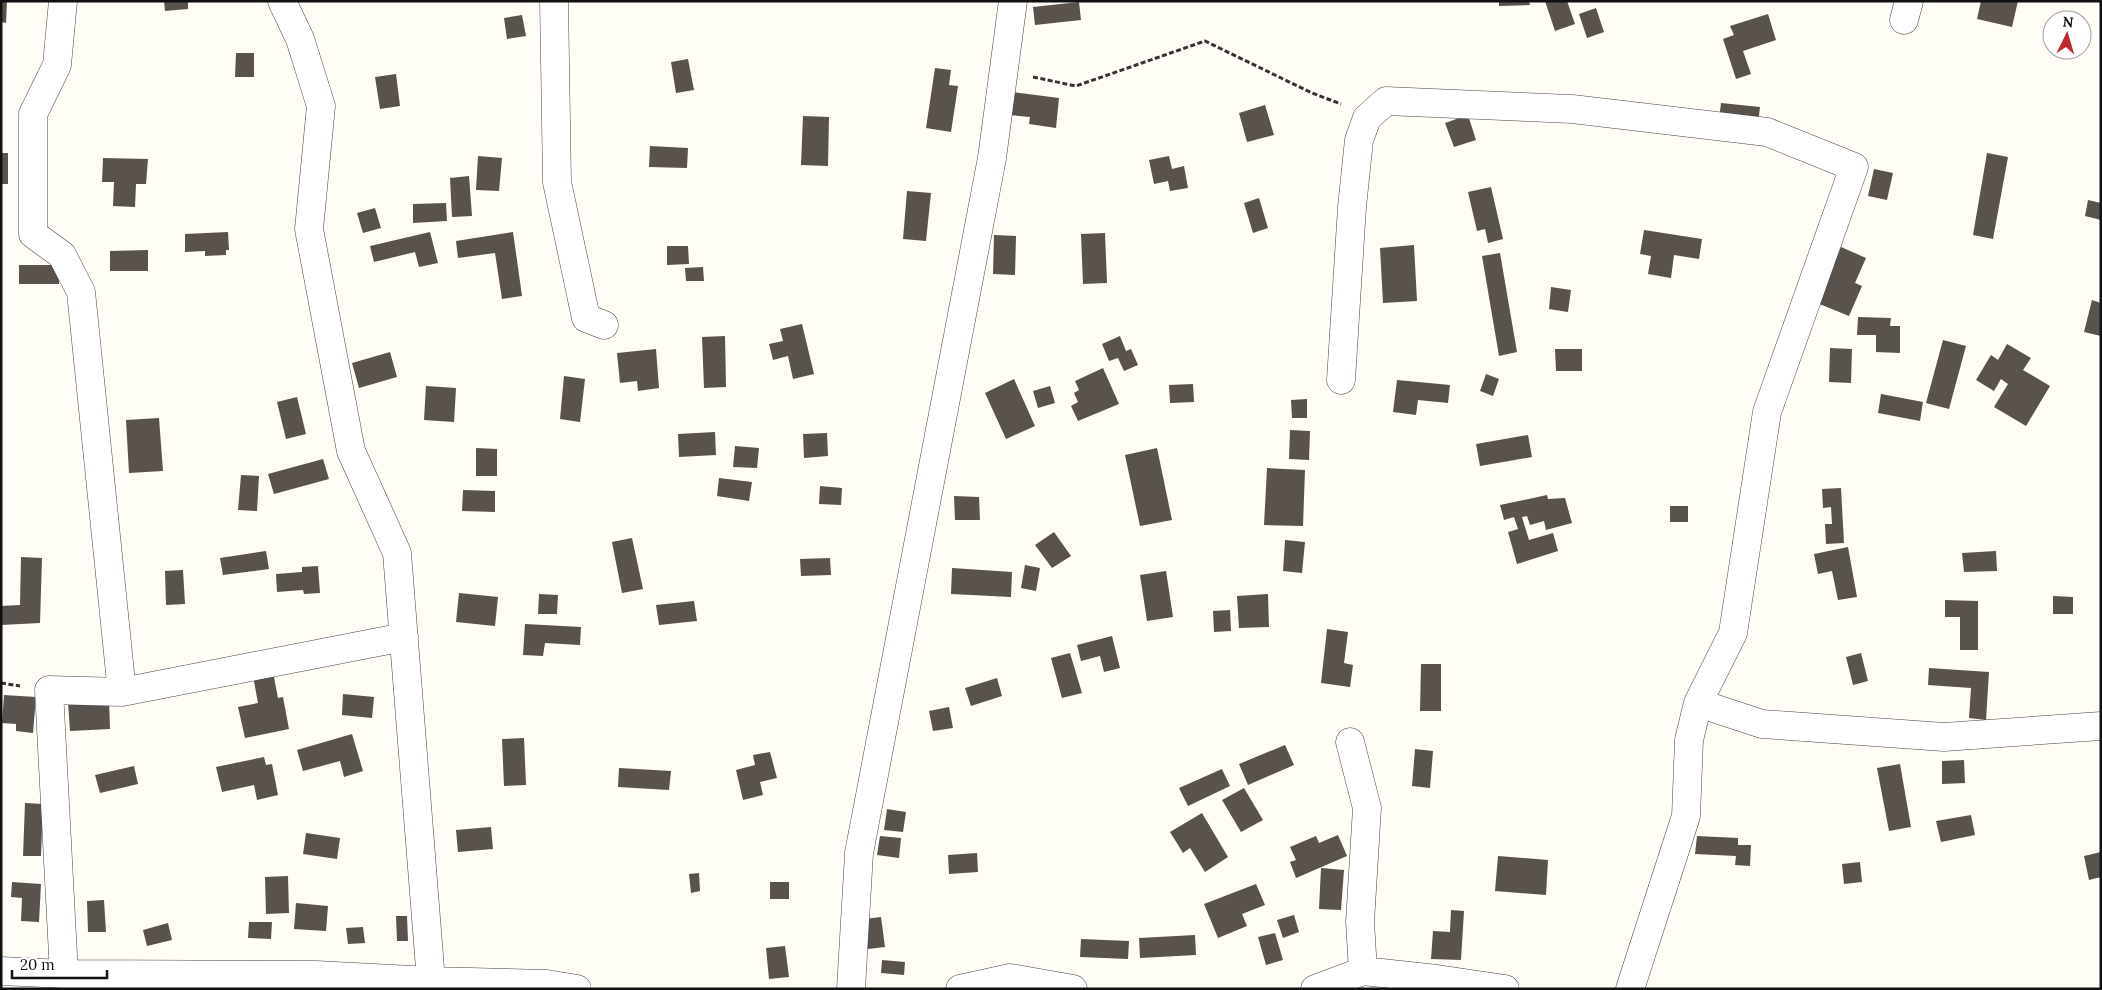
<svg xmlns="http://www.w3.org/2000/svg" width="2102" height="990" font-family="Lora,serif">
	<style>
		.building { fill: #5a524d }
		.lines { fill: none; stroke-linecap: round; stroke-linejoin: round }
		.minor-casing { stroke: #444; stroke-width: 29 }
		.path { stroke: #333; stroke-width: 3; stroke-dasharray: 5 2.5; stroke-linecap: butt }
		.minor { stroke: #fff; stroke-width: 28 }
	</style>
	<rect width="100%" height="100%" fill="#fffdf5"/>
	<path class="building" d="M1 1H7L6 23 1 22Z
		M164 1H188V9L165 11Z
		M1499 1H1529L1530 5 1499 6Z
		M1545 1H1567L1575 24 1555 31Z
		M1981 1H2018L2012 27 1977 19Z
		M1079 2 1081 20 1035 25 1033 7Z
		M1596 8 1604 32 1587 38 1579 14Z
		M1768 14 1776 40 1743 51 1751 74 1736 79 1723 39 1734 35 1730 26Z
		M522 15 526 36 507 39 504 18Z
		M236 53H254V77H235Z
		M688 59 694 90 676 93 671 62Z
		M935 68 951 70 949 85 958 86 951 132 926 128Z
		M396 74 400 106 380 109 375 77Z
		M1012 92 1059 98 1056 128 1029 124 1030 117 1009 115Z
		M1721 103 1760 107 1758 124 1719 120Z
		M1265 105 1274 135 1247 142 1239 113Z
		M1468 115 1476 140 1454 147 1445 123Z
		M803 116 829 117 828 166 801 165Z
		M650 146 688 148 687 168 649 167Z
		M1 153H8V184H1Z
		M1987 153 2008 157 1993 239 1973 235Z
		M478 156 502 158 499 191 476 190Z
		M1169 156 1172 169 1184 166 1188 188 1170 191 1168 181 1154 184 1149 160Z
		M103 158 148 159 146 184H136L135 207 113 206 114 182H102Z
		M1874 169 1893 173 1887 200 1868 196Z
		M469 176 472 216 452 217 450 178Z
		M1491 187 1503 239 1488 243 1485 229 1477 231 1468 192Z
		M907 191 931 193 926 241 903 239Z
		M1259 198 1268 228 1253 233 1244 203Z
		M2088 200 2101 203V220L2085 216Z
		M446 203 447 221 413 223V204Z
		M375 208 381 228 363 233 357 213Z
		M1644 230 1702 239 1699 259 1674 255 1671 278 1648 274 1651 256 1640 254Z
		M228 232 229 250H226V255L205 256V251L185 252V234Z
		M430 232 438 263 419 267 415 252 374 262 370 246Z
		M513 232 522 296 502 299 495 253 458 258 456 241Z
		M1105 233 1107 283 1083 284 1081 234Z
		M994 235 1016 236 1015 275 993 274Z
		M1414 245 1417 301 1383 303 1380 248Z
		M667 246H688L689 264 667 265Z
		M1841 247 1866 258 1855 283 1862 286 1849 316 1817 303Z
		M148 250V271H110V251Z
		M1500 253 1517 352 1499 356 1482 256Z
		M19 265H59V284H19Z
		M703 267 704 281H686L685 268Z
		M1551 287 1571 290 1568 312 1549 309Z
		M2092 300 2101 303V336L2084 332Z
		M1858 317 1891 318 1890 326H1900V353L1876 352V335H1857Z
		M802 324 814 374 793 379 788 356 773 360 769 344 783 341 780 329Z
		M725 336 726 387 704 388 702 337Z
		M1120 336 1126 351 1131 349 1138 365 1124 371 1118 358 1109 361 1102 344Z
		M1943 340 1966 346 1949 409 1926 403Z
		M2007 344 2031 358 2023 370 2050 386 2026 426 1994 407 2008 384 2001 379 1994 391 1976 380 1991 355 1998 360Z
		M1830 348 1852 349 1851 383 1829 382Z
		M656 349 659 388 638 391 637 381 620 383 617 353Z
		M1555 349H1582V371H1556Z
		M390 352 397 377 359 388 352 363Z
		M1103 368 1119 404 1078 421 1071 406 1078 402 1074 393 1079 390 1075 381Z
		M1486 374 1499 379 1493 396 1480 391Z
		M564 376 585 379 580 422 560 419Z
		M1014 379 1035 426 1006 439 985 393Z
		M1397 380 1450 385 1448 403 1418 400 1416 415 1393 412Z
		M1193 384 1194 402 1170 403 1169 385Z
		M426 386 456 388 454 422 424 420Z
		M1050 386 1055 403 1038 408 1033 391Z
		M1881 394 1923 402 1920 421 1878 413Z
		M297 397 306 434 286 439 277 402Z
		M1307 399V418H1292L1291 400Z
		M159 418 163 471 129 473 126 420Z
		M1290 430 1310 431 1309 460 1289 459Z
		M715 432 716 455 679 457 678 434Z
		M827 433 828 456 804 458 803 434Z
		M1528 435 1532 457 1480 466 1476 444Z
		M735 446 759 448 757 468 733 467Z
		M476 448 497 449V476H476Z
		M1157 448 1172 520 1140 526 1125 455Z
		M323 459 329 479 274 494 268 474Z
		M1267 468 1305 470 1303 526 1264 525Z
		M241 475 259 476 257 511 238 510Z
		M719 478 752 482 749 501 717 496Z
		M820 486 842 488 841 505 819 504Z
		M1841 488 1844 543 1826 544 1825 524H1832L1831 507 1823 508 1822 489Z
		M463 490 495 491V512L462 511Z
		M1547 495 1548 499 1565 498 1572 523 1546 530 1544 521 1530 525 1527 516 1522 517 1529 540 1553 533 1558 551 1517 564 1508 532 1518 529 1514 517 1504 520 1500 505Z
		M954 496 979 497 980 520H955Z
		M1670 506H1688V522H1670Z
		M1054 532 1071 556 1052 568 1035 545Z
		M632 538 643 589 622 593 612 542Z
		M1285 540 1305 542 1302 573 1283 571Z
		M1848 547 1857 597 1838 600 1832 571 1818 574 1814 554Z
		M266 551 269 569 223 575 220 558Z
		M1996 551 1997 571 1964 572 1962 553Z
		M21 557 42 558 40 623 1 625V606L20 605Z
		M830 558 831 575 801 576 800 559Z
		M1025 565 1040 568 1036 591 1021 588Z
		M318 566 320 593 304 594 303 590 277 592 276 574 302 572V567Z
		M952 568 1012 572 1011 597 951 594Z
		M183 570 185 604 166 605 165 571Z
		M1166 571 1173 617 1147 621 1140 575Z
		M459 593 498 597 495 626 456 622Z
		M539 594 558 595 557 614H538Z
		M1268 594 1269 627 1239 628 1237 596Z
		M2053 596 2073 597V614H2053Z
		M1945 600 1978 601V650H1960V617H1945Z
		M694 601 697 621 659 625 656 605Z
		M1230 610 1231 631 1214 632 1213 611Z
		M525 624 581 627 580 645 545 643 543 656 523 655Z
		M1327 629 1348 632 1344 663 1353 665 1350 687 1321 683Z
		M1112 636 1120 668 1104 672 1100 656 1081 661 1077 645Z
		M1070 653 1082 693 1062 698 1051 658Z
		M1861 653 1868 681 1853 685 1846 657Z
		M1421 664H1441V711H1420Z
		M1929 668 1989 672 1986 720 1969 718 1971 688 1928 685Z
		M273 672 278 698 283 697 289 729 245 738 238 707 258 703 253 676Z
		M997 678 1002 696 971 706 965 688Z
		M343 694 374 697 372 718 342 715Z
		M4 695 36 697 33 733 16 731V724L2 723Z
		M109 700 110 729 70 731 68 702Z
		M949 707 953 728 933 731 929 711Z
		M352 734 363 771 344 777 340 761 303 771 297 750Z
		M524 738 526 785 504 786 502 739Z
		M1285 745 1294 765 1248 785 1239 764Z
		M1415 749 1433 751 1430 788 1412 786Z
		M770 752 777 778 760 782 763 795 743 800 736 770 755 765 753 755Z
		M264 757 266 765 272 764 278 795 257 800 254 785 222 792 216 767Z
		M1964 760 1965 783 1942 784V761Z
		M1900 764 1911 827 1889 831 1877 768Z
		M134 766 138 784 100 793 95 775Z
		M619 768 671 771 669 790 618 787Z
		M1222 769 1230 786 1188 806 1179 788Z
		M1244 788 1263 820 1241 832 1222 800Z
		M25 803 43 804 41 856H23Z
		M887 809 906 812 903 832 884 830Z
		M1202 813 1228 857 1205 872 1190 848 1183 853 1170 832Z
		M1971 815 1975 835 1941 842 1936 821Z
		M491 827 493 849 458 852 456 830Z
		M306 833 340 838 337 859 303 854Z
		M1338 835 1347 856 1296 878 1290 862 1296 860 1290 847 1316 836 1319 843Z
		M880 836 901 838 899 858 877 855Z
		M1697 836 1738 838V845H1751L1750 866 1735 865 1736 856 1695 854Z
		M2101 852V877L2089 880 2084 856Z
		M977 853 978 872 949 874 948 855Z
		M1498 856 1548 860 1546 895 1495 891Z
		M1860 862 1862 882 1844 884 1842 864Z
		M1321 868 1344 870 1341 910 1319 909Z
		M699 873 700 891 691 893 689 874Z
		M288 876 289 913 266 914 265 877Z
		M12 882 41 884 39 922 21 921 22 898 11 897Z
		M770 882H789V899H770Z
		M1256 884 1265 905 1242 914 1247 926 1218 938 1204 904Z
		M104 900 106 932H88L87 901Z
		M296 903 328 906 326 931 294 929Z
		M1451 910 1464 911 1461 960 1431 959 1433 931 1450 932Z
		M1294 915 1299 932 1283 938 1277 920Z
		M396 916H407L408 941H397Z
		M881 917 885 947 868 949 864 919Z
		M249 922H272L271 939 248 938Z
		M168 923 172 940 147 946 143 930Z
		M363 927 365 943 348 944 346 928Z
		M1275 933 1283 960 1266 965 1258 937Z
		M1195 935 1196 955 1140 958 1139 938Z
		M1081 939 1129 941 1128 959 1080 957Z
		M785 946 789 977 769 979 766 948Z
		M882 960 905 962 904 975 881 973Z"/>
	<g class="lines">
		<defs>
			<path id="minor" d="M63 1 57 65 33 114V234L62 255 81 292 122 692
				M282 1 300 39 321 106 309 229 351 451 397 553 431 981
				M554 1 557 182 586 318 604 325
				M1904 20 1909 1
				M1341 380 1352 207 1359 140 1367 118 1386 101 1572 109 1767 132 1854 167 1767 412 1733 633 1698 703 1689 740 1686 816 1630 989
				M1698 703 1762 724 1944 737 2101 726
				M1350 742 1367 808 1360 922 1363 971
				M1 971 64 974 316 975 431 981 547 984 577 989
				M64 974 49 690 122 692 404 637
				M851 989 859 853 992 158 1013 1
				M960 989 1010 978 1073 989
				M1315 989 1363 971 1437 979 1505 989"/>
		</defs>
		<use href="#minor" class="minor-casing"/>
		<path class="path" d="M1033 77 1076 86 1205 41 1312 93 1341 104
			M1 683 20 686"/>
		<use href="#minor" class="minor"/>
	</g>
	<rect width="2102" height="990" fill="none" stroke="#111111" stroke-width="5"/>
	<g transform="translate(2067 35) rotate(5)"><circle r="24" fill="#ffffff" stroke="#a0a0a0"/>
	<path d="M0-4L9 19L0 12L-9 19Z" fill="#c4262e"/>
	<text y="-8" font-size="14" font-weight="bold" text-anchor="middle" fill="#111111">N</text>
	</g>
	<path d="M12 970v8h95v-8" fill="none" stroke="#111111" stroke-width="2.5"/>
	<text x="20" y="970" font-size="15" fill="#111111" stroke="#ffffff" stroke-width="4" paint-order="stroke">20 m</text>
</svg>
